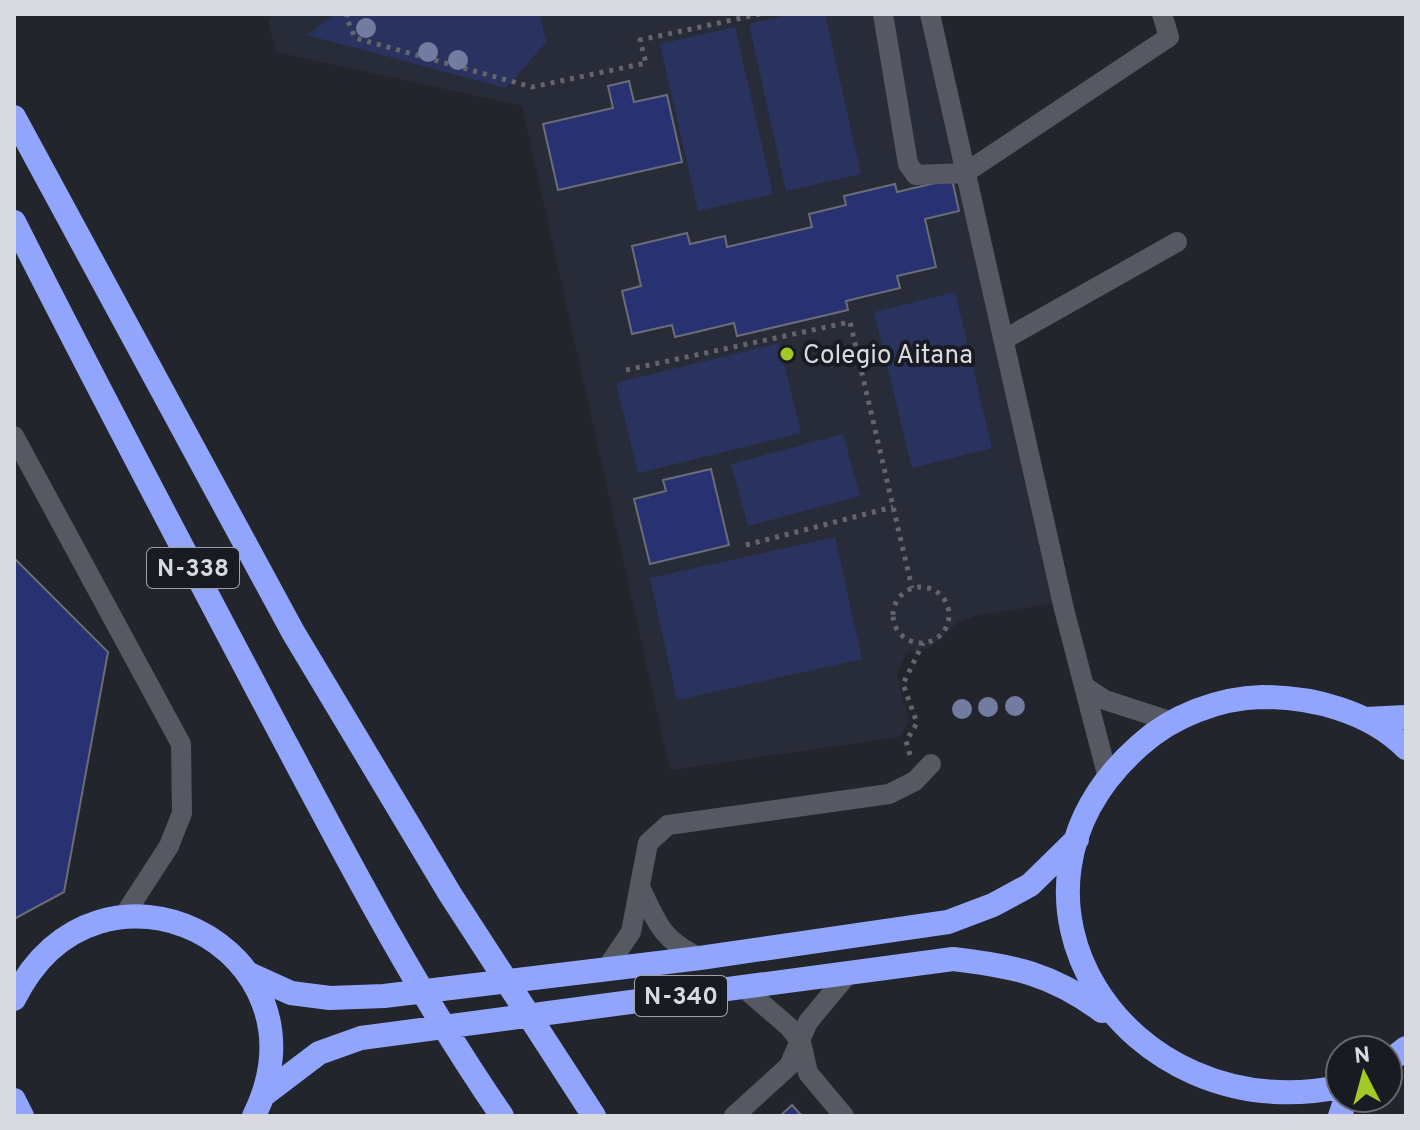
<svg xmlns="http://www.w3.org/2000/svg" width="1420" height="1130" font-family="Overpass,sans-serif">
	<style>
		.built { fill: #282c39 }
		.green { fill: #2a335f }
		.building { fill: #283172; stroke: #6b6d76; stroke-width: 2 }
		.lines { fill: none; stroke-linecap: round; stroke-linejoin: round }
		.path { stroke: #63656c; stroke-width: 5; stroke-dasharray: 4 6; stroke-linecap: butt }
		.minor { stroke: #575962; stroke-width: 20 }
		.highway { stroke: #90a5fb; stroke-width: 24 }
		.tree { fill: #727ca0 }
		.poi-dot { fill: #a3c927; stroke: #191b22; stroke-width: 3 }
		.labels { text-anchor: middle; stroke-width: 8; stroke-linejoin: round; paint-order: stroke }
		.shield { fill: #191b22; stroke: #9fa1a7; stroke-width: 2 }
		.shield-label { font-size: 24px; font-weight: bold; fill: #d9dae0 }
		.poi-label { font-size: 26px; fill: #d9dae0; stroke: #191b22; text-anchor: start }
	</style>
	<rect width="100%" height="100%" fill="#22252c"/>
	<path class="built" d="M276 14H919L1055 603 976 616 957 623 930 648 906 653 897 675 909 721 900 737 670 770 522 106 276 52 268 19Z"/>
	<path class="green" d="M335 14H540L546 42 506 88 307 35Z
		M791 14H825L861 174 786 191 749 24Z
		M735 27 773 194 698 211 660 44Z
		M955 292 992 448 912 468 874 312Z
		M779 343 801 433 638 473 616 383Z
		M843 434 860 496 748 526 731 464Z
		M835 537 862 659 677 700 650 578Z"/>
	<path class="building" d="M629 81 634 102 667 95 682 162 558 190 543 124 613 108 608 86Z
		M952 179 959 211 925 219 936 267 897 276 900 288 846 301 848 310 737 336 734 323 675 337 672 325 632 334 622 291 641 286 632 246 687 233 690 244 725 236 727 247 812 227 809 214 846 205 844 196 895 184 897 192Z
		M711 469 729 545 650 564 634 499 666 491 663 480Z
		M14 558 108 652 64 892 14 919Z
		M792 1105 802 1116H780Z"/>
	<g class="lines">
		<path class="path" d="M349 14 346 16 355 38 532 87 646 63 640 40 760 14
			M626 370 850 322 912 588
			M746 545 893 507
			M893 615a28 28 0 1 1 56 0a28 28 0 1 1-56 0Z
			M910 755 906 741 917 723 903 684 923 643"/>
		<path class="minor" d="M883 14 908 164 916 175 965 173 1169 37 1162 14
			M930 14 1064 609 1108 778
			M1005 339 1177 242
			M14 436 181 744 182 813 169 846 123 917
			M1084 686 1105 700 1173 722
			M641 889C658 926 663 940 700 958
			M606 969 631 932 648 843 668 825 889 794 915 781 931 764
			M744 988 789 1027 801 1042 808 1073 844 1116
			M734 1116 789 1066 808 1022 848 974"/>
		<path class="highway" d="M14 117 293 632 450 894 594 1116
			M14 222C96 385 181 545 266 706 340 845 413 987 502 1116
			M1365 719 1406 717
			M249 974 291 993 330 998 384 996 700 958 948 922 993 905 1030 885 1077 839
			M14 999C98 829 337 948 254 1116
			M1388 1062 1406 1048
			M1340 1087C1124 1130 971 894 1140 745 1172 716 1219 698 1262 697 1312 697 1369 711 1406 748
			M265 1094 319 1053 361 1038 953 959C1014 966 1052 974 1102 1011
			M14 1100 22 1116
			M1340 1116 1346 1098"/>
	</g>
	<g class="tree">
		<circle cx="366" cy="28" r="10"/>
		<circle cx="428" cy="52" r="10"/>
		<circle cx="458" cy="60" r="10"/>
		<circle cx="1015" cy="706" r="10"/>
		<circle cx="988" cy="707" r="10"/>
		<circle cx="962" cy="709" r="10"/>
	</g>
	<circle class="poi-dot" cx="787" cy="354" r="8"/>
	<g class="labels">
		<g class="shield">
			<rect x="147" y="548" width="92" height="40" rx="6"/>
			<rect x="635" y="976" width="92" height="40" rx="6"/>
		</g>
		<g class="shield-label">
			<text x="193" y="576">N-338</text>
			<text x="681" y="1004">N-340</text>
		</g>
		<g class="poi-label">
			<text x="803" y="363">Colegio Aitana</text>
		</g>
	</g>
	<rect width="1420" height="1130" fill="none" stroke="#d9dae0" stroke-width="32"/>
	<g transform="translate(1364 1074) rotate(354)"><circle r="38" fill="#191b22" stroke="#66676e" stroke-width="2"/>
	<path d="M0-6L14 30L0 20L-14 30Z" fill="#a3c927"/>
	<text y="-12" font-size="22" font-weight="bold" text-anchor="middle" fill="#d9dae0">N</text>
	</g>
</svg>
